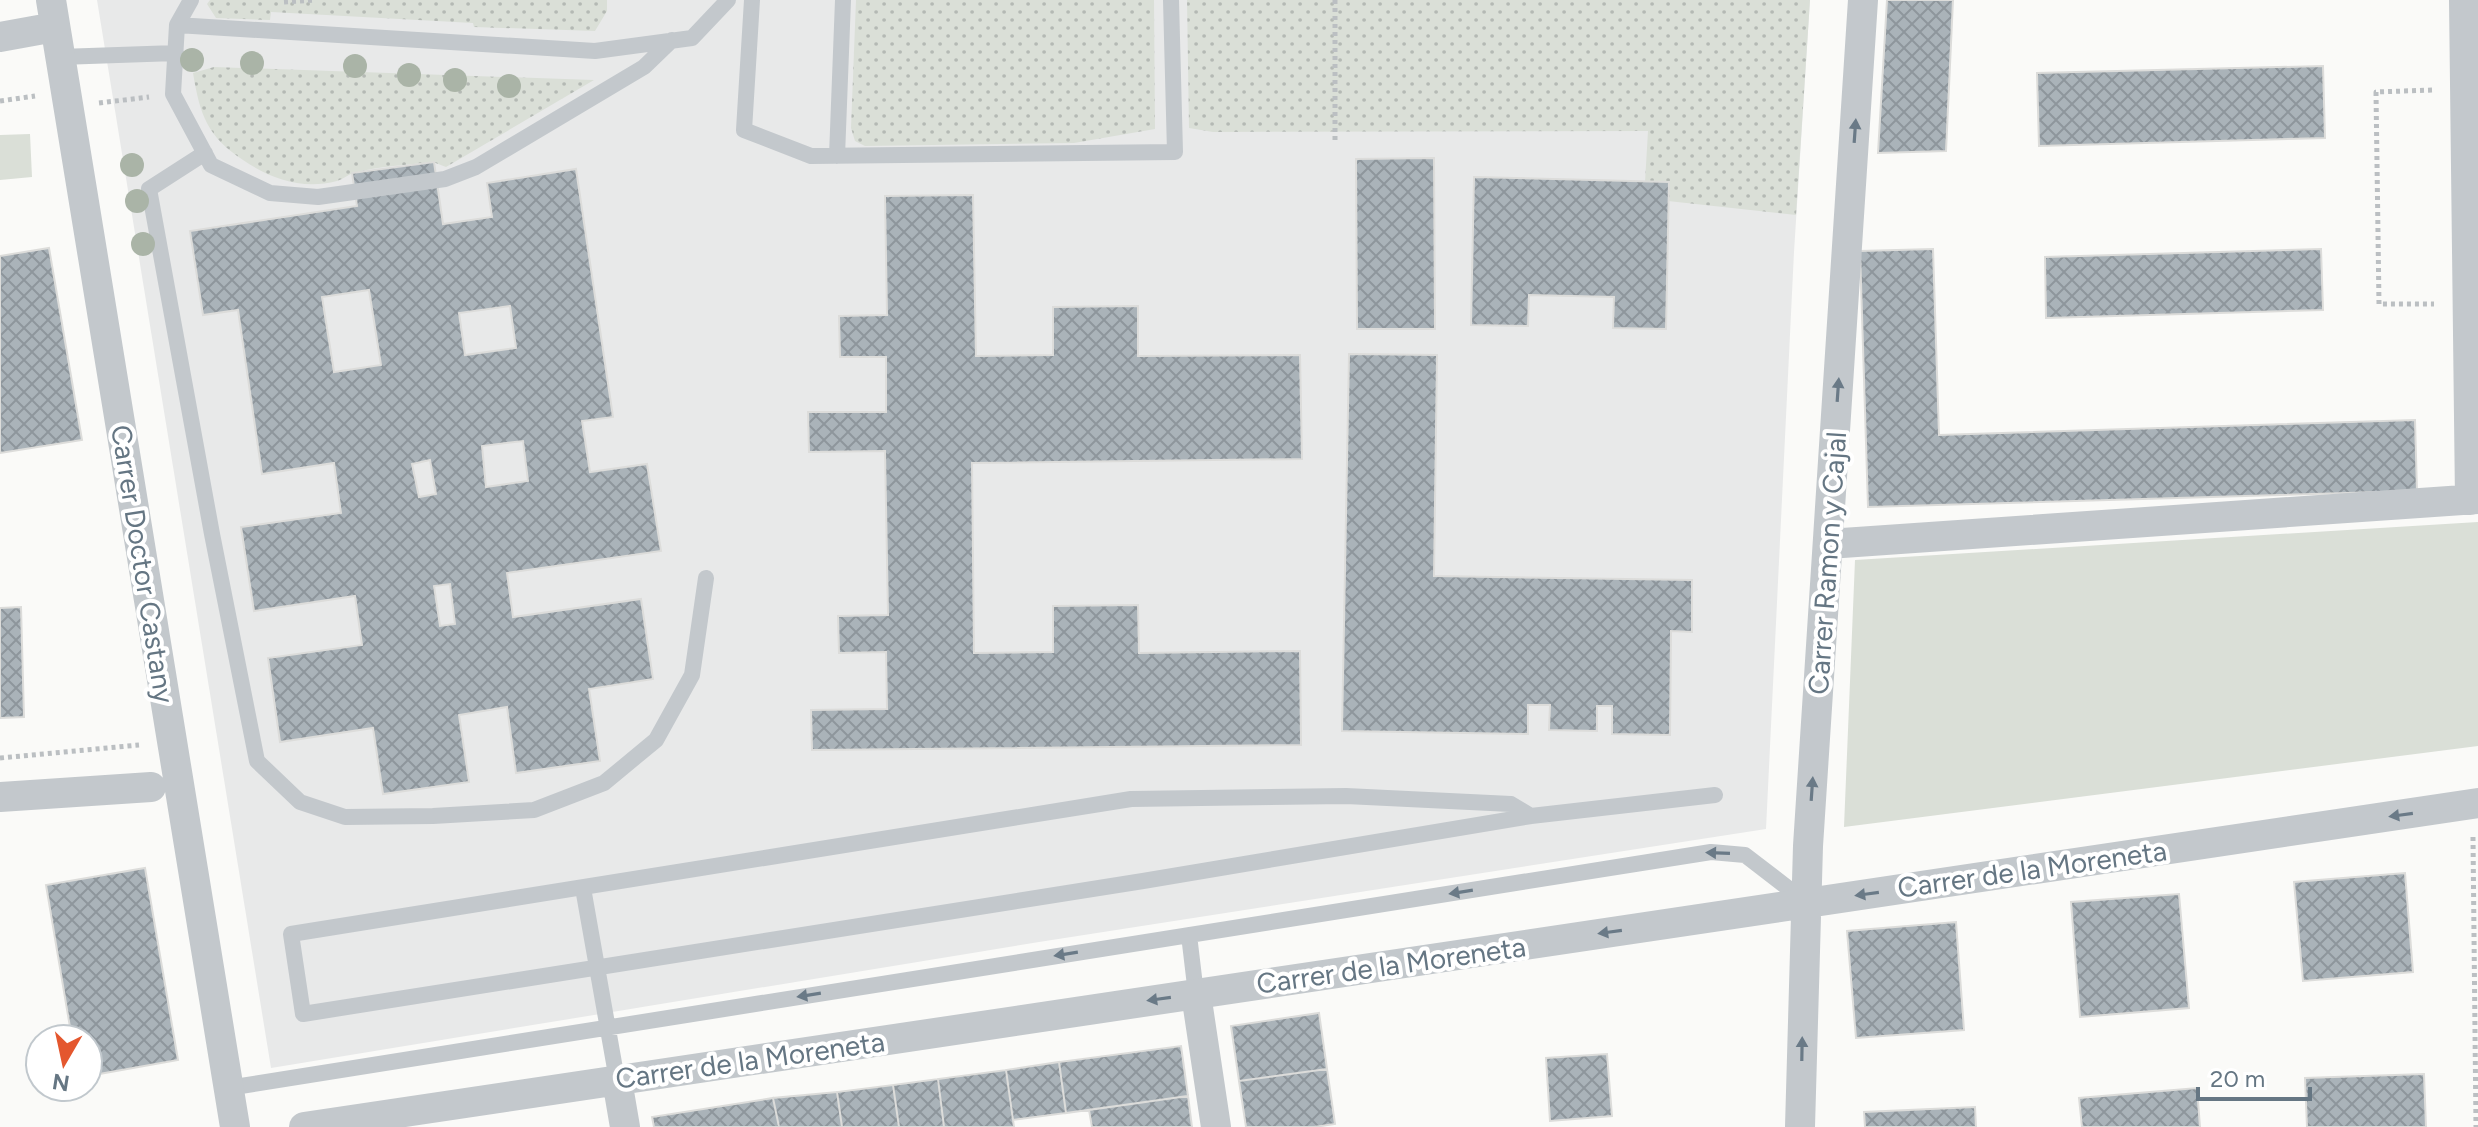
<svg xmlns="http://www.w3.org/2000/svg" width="2478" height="1127" font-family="Figtree,sans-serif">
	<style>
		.built { fill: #e8e9e9 }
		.grass { fill: url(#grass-dots) }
		.park { fill: #dadfd7 }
		.building { fill: url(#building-cross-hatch); stroke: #dcdcda; stroke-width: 2; fill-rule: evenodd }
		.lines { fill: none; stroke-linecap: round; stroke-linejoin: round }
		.path { stroke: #bbbfc2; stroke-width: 5; stroke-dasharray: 4 4; stroke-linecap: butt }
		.lane { stroke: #c3c8cc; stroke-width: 16 }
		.street { stroke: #c3c8cc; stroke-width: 30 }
		.tree { fill: #aab4a7 }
		.oneway { fill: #6a7a87 }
		.labels { text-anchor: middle; stroke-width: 8; stroke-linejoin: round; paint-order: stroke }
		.street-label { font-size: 28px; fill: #657683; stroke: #fff }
	</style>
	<defs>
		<pattern id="grass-dots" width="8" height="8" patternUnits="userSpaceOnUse" patternTransform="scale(2)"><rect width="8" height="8" fill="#dadfd7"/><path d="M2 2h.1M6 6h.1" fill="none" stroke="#b4b9b4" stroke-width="1.8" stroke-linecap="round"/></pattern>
		<pattern id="building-cross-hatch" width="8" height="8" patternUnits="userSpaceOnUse" patternTransform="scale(2)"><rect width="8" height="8" fill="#aab3b9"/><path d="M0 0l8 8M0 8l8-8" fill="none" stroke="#8e969c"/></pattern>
	</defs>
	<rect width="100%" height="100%" fill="#fafaf8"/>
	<path class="built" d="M97 0H1810L1794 252 1766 829 1039 942 271 1068Z"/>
	<path class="grass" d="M210 0H607V11L595 31 474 27 473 23 271 12 270 20 216 18 207 4Z
		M856 0H1154L1155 129 1074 143 865 146 855 141 851 128Z
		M1187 0H1810L1796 215 1668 201 1645 182 1648 131 1213 132 1189 128Z
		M214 67 594 80 446 167 433 162C408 165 379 166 353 173 348 175 343 179 337 181 302 190 271 179 243 160 207 136 200 115 193 73Z"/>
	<path class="park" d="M30 134 32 177 0 180V135Z
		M2478 522V746L1844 827 1855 560Z"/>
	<path class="building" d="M1887 0H1953L1946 151 1878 153Z
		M2323 66 2325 138 2039 146 2037 73Z
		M1434 158 1435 329H1357L1356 159Z
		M434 162 443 224 492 217 487 183 576 169 613 417 582 421 590 472 647 464 661 551 507 573 513 617 641 599 653 679 589 689 600 761 516 773 507 707 459 715 469 782 383 794 373 728 280 742 268 658 362 645 355 596 254 611 241 527 341 513 334 463 262 474 238 310 203 315 190 231 357 206 352 173ZM369 290 381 365 334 372 322 297ZM510 306 516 348 465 355 459 313ZM523 441 528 481 486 487 482 446ZM430 460 436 494 419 497 412 464ZM450 584 455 624 440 626 434 586Z
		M1474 177 1669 182 1666 329 1613 328 1614 297 1529 295 1528 326 1471 325Z
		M973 195 976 356 1053 355V307L1138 306V356L1300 355 1302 459 972 463 974 653 1053 652V606L1138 605 1139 653 1300 651 1301 745 812 750 811 710 887 709 886 652 839 653 838 616 888 615 885 451 809 452 808 412H886V357H840L839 316 887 315 885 196Z
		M49 248 82 440 0 453V256Z
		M1933 249 1939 435 2415 420 2417 491 1868 507 1860 251Z
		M2321 249 2323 310 2046 318 2045 257Z
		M1349 354 1437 355 1434 576 1692 580V632L1671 631 1670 735 1612 734V706H1597V731L1549 730 1550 705H1528V734L1342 731Z
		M21 607 24 717 0 718V608Z
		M145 868 178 1060 88 1076V1039H72L46 885Z
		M2405 873 2413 972 2303 981 2294 882Z
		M2179 894 2189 1008 2080 1017 2071 902Z
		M1956 922 1964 1030 1856 1038 1847 931Z
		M1319 1013 1327 1069 1239 1081 1231 1026Z
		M1181 1046 1188 1096 1066 1113 1059 1062Z
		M1607 1054 1612 1116 1550 1121 1546 1058Z
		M1059 1062 1066 1113 1013 1120 1006 1070Z
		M1327 1069 1335 1124 1314 1127H1246L1239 1081Z
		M1006 1070 1014 1127H944L938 1079Z
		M2424 1074 2426 1127H2307L2305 1078Z
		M938 1079 944 1127H899L893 1085Z
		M893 1085 899 1127H842L837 1092Z
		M2197 1088 2200 1127H2082L2079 1098Z
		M837 1092 842 1127H779L773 1098Z
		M1188 1096 1192 1127H1092L1089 1110Z
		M773 1098 779 1127H654L652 1117Z
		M1975 1107 1976 1127H1865L1864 1112Z"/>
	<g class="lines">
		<path class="path" d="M1335 0V141
			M284 2 315 0
			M2432 90 2376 92 2379 304H2434
			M0 101 35 96
			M99 103 149 97
			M0 758 139 745
			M2473 837 2476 1127"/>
		<path class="lane" d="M191 0 177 25 173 94 211 165 270 193 318 197 445 179 476 167 644 67 672 40
			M752 0 744 130 811 156 1175 152 1171 0
			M177 25 595 51 692 38 728 0
			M60 57 176 53
			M205 153 149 189 212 534 257 761 300 802 345 817 433 816 534 810 604 783 656 740 692 675 706 578
			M837 156 843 0
			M1346 796 1511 804 1531 816 1143 881 303 1014 291 934 1131 799Z
			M1531 816 1715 795
			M583 888 617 1080
			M1189 935 1196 994
			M228 1088 1711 852 1745 855 1806 902"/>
		<path class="street" d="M51 0 235 1127
			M2464 0 2470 500
			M0 37 55 27
			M1828 544 2478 499
			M0 797 151 787
			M1196 994 1216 1127
			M617 1080 625 1127
			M304 1127 2478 803
			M1800 1127 1808 846 1863 0"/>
	</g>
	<g class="tree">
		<circle cx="192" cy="60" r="12"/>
		<circle cx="252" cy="63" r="12"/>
		<circle cx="355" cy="66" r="12"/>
		<circle cx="409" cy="75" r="12"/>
		<circle cx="455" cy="80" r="12"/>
		<circle cx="509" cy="86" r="12"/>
		<circle cx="132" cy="165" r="12"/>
		<circle cx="137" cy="201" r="12"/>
		<circle cx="143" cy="244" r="12"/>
	</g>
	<defs><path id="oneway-solid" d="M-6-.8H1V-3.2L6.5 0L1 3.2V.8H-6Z" transform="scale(2)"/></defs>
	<g class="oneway">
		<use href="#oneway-solid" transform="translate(1855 131) rotate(-86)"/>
		<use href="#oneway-solid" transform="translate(1838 390) rotate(-86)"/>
		<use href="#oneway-solid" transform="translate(1812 789) rotate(-86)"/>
		<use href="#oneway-solid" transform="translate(2401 815) rotate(172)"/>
		<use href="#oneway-solid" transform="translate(1718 853) rotate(-178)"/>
		<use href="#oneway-solid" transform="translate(1461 892) rotate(171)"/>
		<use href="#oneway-solid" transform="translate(1867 894) rotate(172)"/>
		<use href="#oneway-solid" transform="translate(1610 932) rotate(172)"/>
		<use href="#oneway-solid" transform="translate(1066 954) rotate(171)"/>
		<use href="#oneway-solid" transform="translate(809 995) rotate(171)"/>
		<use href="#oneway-solid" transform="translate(1159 999) rotate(172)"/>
		<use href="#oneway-solid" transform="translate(1802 1049) rotate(-89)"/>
	</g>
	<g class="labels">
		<g class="street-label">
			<text transform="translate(1827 563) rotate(-86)" y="10">Carrer Ramon y Cajal</text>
			<text transform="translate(143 564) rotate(81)" y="10">Carrer Doctor Castany</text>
			<text transform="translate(2032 869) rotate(-8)" y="10">Carrer de la Moreneta</text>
			<text transform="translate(1391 965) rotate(-8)" y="10">Carrer de la Moreneta</text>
			<text transform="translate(750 1060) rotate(-8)" y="10">Carrer de la Moreneta</text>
		</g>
	</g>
	<g transform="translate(64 1063) rotate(189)"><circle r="38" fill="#ffffff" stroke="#c1c8cd" stroke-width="2"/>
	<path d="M0-6L14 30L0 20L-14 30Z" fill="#e4572e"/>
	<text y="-12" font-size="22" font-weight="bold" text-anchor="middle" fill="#657683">N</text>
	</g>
	<path d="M2198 1087v12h112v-12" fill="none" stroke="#657683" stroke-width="4"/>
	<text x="2210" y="1087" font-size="24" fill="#657683" stroke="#ffffff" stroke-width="6" paint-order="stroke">20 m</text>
</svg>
